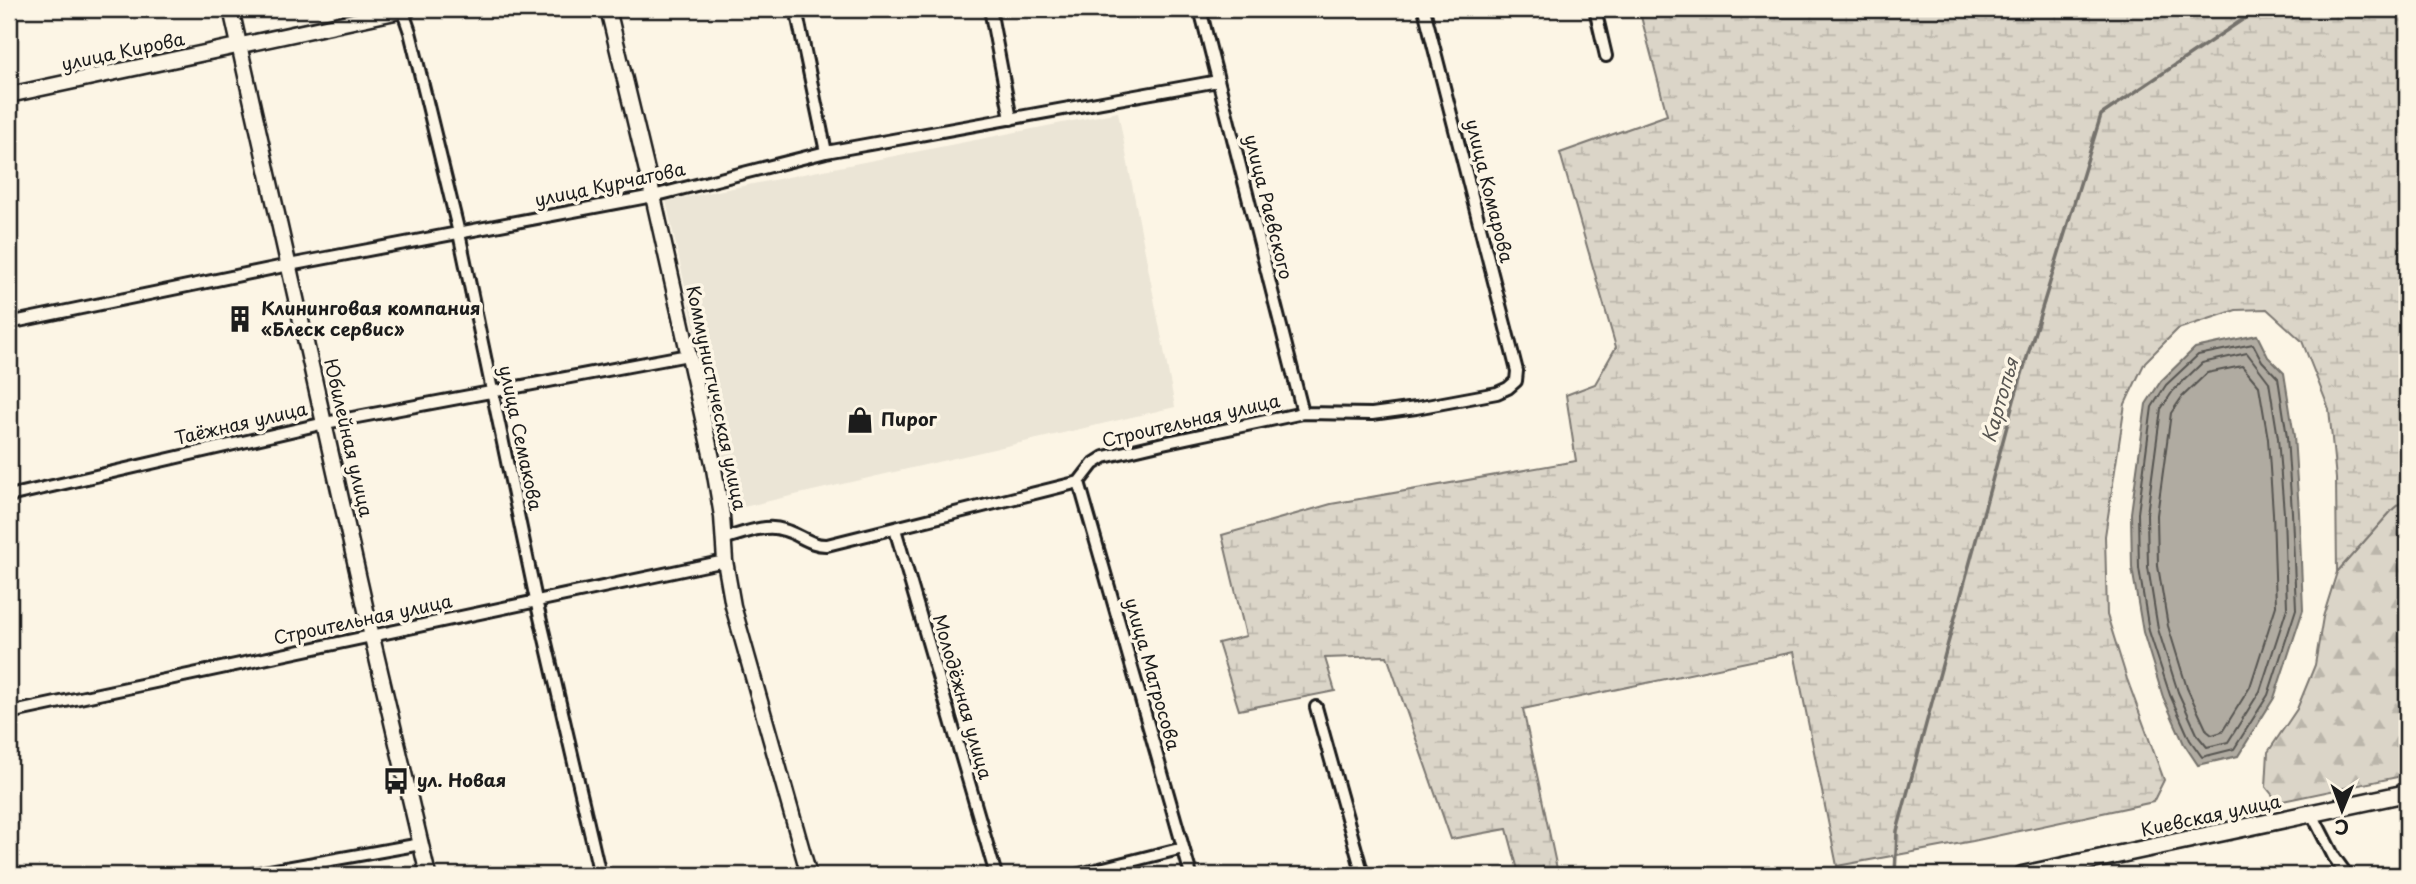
<svg xmlns="http://www.w3.org/2000/svg" width="2416" height="884" font-family="'Playpen Sans',sans-serif">
	<style>
		.built { fill: #ebe5d6 }
		.forest { fill: url(#forest-firs); stroke: #7c7872; stroke-width: 2 }
		.wetland { fill: url(#wetland-marsh); stroke: #7c7872; stroke-width: 2 }
		.water { fill: #b0aba1; stroke: #75726c; stroke-width: 2 }
		.lines { fill: none; stroke-linecap: round; stroke-linejoin: round }
		.shore { stroke: #575551; stroke-width: 2 }
		.stream { stroke: #75726c; stroke-width: 3.5 }
		.minor-casing { stroke: #1c1c1c; stroke-width: 16 }
		.tertiary-casing { stroke: #1c1c1c; stroke-width: 19 }
		.secondary-casing { stroke: #1c1c1c; stroke-width: 21 }
		.minor { stroke: #fcf5e5; stroke-width: 10 }
		.tertiary { stroke: #fcf5e5; stroke-width: 14 }
		.secondary { stroke: #fcf5e5; stroke-width: 16 }
		.labels { text-anchor: middle; stroke-width: 7; stroke-linejoin: round; paint-order: stroke }
		.street-label { font-size: 18px; fill: #1c1c1c; stroke: #fcf5e5 }
		.poi-label { font-size: 18px; font-weight: bold; fill: #1c1c1c; stroke: #fcf5e5; text-anchor: start }
		.water-label { font-size: 19px; font-style: italic; fill: #575551; stroke: #fcf5e5 }
	</style>
	<defs>
		<pattern id="forest-firs" width="22" height="20" patternUnits="userSpaceOnUse" patternTransform="scale(1.75)"><rect width="22" height="20" fill="#dbd5c8"/><path d="M5 1l3.5 6h-7zM16 11l3.5 6h-7z" fill="#bbb6ab"/></pattern>
		<pattern id="wetland-marsh" width="20" height="14" patternUnits="userSpaceOnUse" patternTransform="scale(1.75)"><rect width="20" height="14" fill="#dbd5c8"/><path d="M1 5h8M5 5V1M11 12h8M15 12V8" fill="none" stroke="#bbb6ab"/></pattern>
	</defs>
	<rect width="100%" height="100%" fill="#fcf5e5"/>
	<filter id="ink" filterUnits="userSpaceOnUse"><feTurbulence type="fractalNoise" baseFrequency=".0143" numOctaves="2"/><feDisplacementMap in="SourceGraphic" scale="14" xChannelSelector="R" yChannelSelector="G"/><feConvolveMatrix kernelMatrix="1 2 1 2 8 2 1 2 1" color-interpolation-filters="sRGB"/></filter>
	<g filter="url(#ink)">
		<path class="built" d="M1118 112 1175 407 735 509 666 201Z"/>
		<path class="forest" d="M2407 497V775L2278 802 2266 787 2268 752 2297 709 2315 665 2323 617 2337 572 2393 509Z"/>
		<path class="wetland" d="M1639 9H2407V497L2393 509 2337 572 2336 479 2329 409 2302 341 2267 309 2236 310 2178 329 2145 362 2125 404 2105 536 2107 615 2127 679 2164 780 2153 802 1973 841 1837 866 1794 652 1523 709 1557 869 1519 874 1507 829 1451 839 1387 656 1325 658 1335 691 1239 710 1218 643 1246 636 1222 535 1331 504 1576 461 1566 395 1595 384 1616 347 1560 153 1667 115Z"/>
		<path class="water" d="M2257 335 2268 357 2284 373 2294 436 2299 512 2303 610 2274 698 2238 756 2198 765 2184 744 2163 697 2143 632 2132 568 2131 513 2146 404 2161 381 2195 348Z"/>
		<g class="lines">
			<path class="shore" d="M2253 344 2262 361 2278 378 2287 437 2292 512 2296 609 2268 695 2234 749 2202 757 2190 740 2170 695 2149 631 2139 568 2138 513 2152 407 2166 385 2198 355Z
				M2247 353 2269 382 2278 438 2284 513 2287 608 2260 691 2228 742 2207 747 2198 736 2178 692 2158 629 2148 567 2147 514 2161 409 2173 391 2202 363Z
				M2242 366 2259 386 2268 439 2273 513 2276 606 2250 687 2222 732 2212 735 2207 731 2187 688 2168 626 2158 566 2157 515 2171 413 2182 397 2207 373Z"/>
			<path class="stream" d="M1895 875 1897 831 2014 400 2101 115 2248 16 2253 9"/>
			<defs>
				<path id="minor" d="M402 9 410 32 459 233 536 600 600 875
					M796 9 826 152
					M990 9 1011 119
					M1200 9 1303 413
					M1595 9 1606 56
					M9 323 289 265 653 196 826 152 1218 81
					M1079 482 1191 875
					M9 496 325 423 688 355
					M895 529 996 875
					M723 539C742 534 765 523 784 530 799 534 811 546 827 545L1079 482 1093 464 1104 457 1163 443 1303 413 1372 414 1416 408 1497 393 1508 388 1516 381 1517 371 1424 9
					M1316 707 1363 875
					M9 713 725 561
					M2312 814 2334 857 2347 875
					M246 875 421 844
					M1076 875 1183 848"/>
				<path id="tertiary" d="M231 9 372 637 428 875
					M608 9 653 196 713 463 722 516 725 561 733 606 809 875
					M9 95 409 9"/>
				<path id="secondary" d="M2022 875 2407 793"/>
			</defs>
			<use href="#minor" class="minor-casing"/>
			<use href="#tertiary" class="tertiary-casing"/>
			<use href="#secondary" class="secondary-casing"/>
			<use href="#minor" class="minor"/>
			<use href="#tertiary" class="tertiary"/>
			<use href="#secondary" class="secondary"/>
		</g>
	</g>
	<defs>
		<symbol id="building-bare" viewBox="-9 -9 18 18"><path d="M-4-6H4V6H1V3H-1V6H-4ZM-2.5-4.3h1.7v1.8h-1.7ZM.8-4.3h1.7v1.8H.8ZM-2.5-1h1.7V.8h-1.7ZM.8-1h1.7V.8H.8Z" fill="#1c1c1c" stroke="#fcf5e5" stroke-width="2.5" paint-order="stroke"/></symbol>
		<symbol id="shop-bare" viewBox="-9 -9 18 18"><path d="M-5-2.5h2.3a2.7 3.5 0 0 1 5.4 0H5L5.5 6h-11ZM-1.5-2.5h3a1.5 2.3 0 0 0-3 0Z" fill="#1c1c1c" stroke="#fcf5e5" stroke-width="2.5" paint-order="stroke"/></symbol>
		<symbol id="bus-bare" viewBox="-9 -9 18 18"><path d="M-5-6H5V4H4V6H2V4H-2V6H-4V4H-5ZM-3.5-4V0h7V-4ZM-3.5 1.2v1.5H-2V1.2ZM2 1.2v1.5H3.5V1.2Z" fill="#1c1c1c" stroke="#fcf5e5" stroke-width="2.5" paint-order="stroke"/></symbol>
	</defs>
	<g fill-rule="evenodd">
		<use href="#building-bare" x="221" y="300" width="38" height="38"/>
		<use href="#shop-bare" x="841" y="401" width="38" height="38"/>
		<use href="#bus-bare" x="377" y="762" width="38" height="38"/>
	</g>
	<g class="labels">
		<g class="street-label">
			<text transform="translate(123 52) rotate(-12)" y="6">улица Кирова</text>
			<text transform="translate(610 185) rotate(-12)" y="6">улица Курчатова</text>
			<text transform="translate(1489 191) rotate(76)" y="6">улица Комарова</text>
			<text transform="translate(1268 207) rotate(76)" y="6">улица Раевского</text>
			<text transform="translate(716 398) rotate(78)" y="6">Коммунистическая улица</text>
			<text transform="translate(1191 421) rotate(-13)" y="6">Строительная улица</text>
			<text transform="translate(241 424) rotate(-13)" y="6">Таёжная улица</text>
			<text transform="translate(348 438) rotate(77)" y="6">Юбилейная улица</text>
			<text transform="translate(520 438) rotate(78)" y="6">улица Семакова</text>
			<text transform="translate(363 620) rotate(-12)" y="6">Строительная улица</text>
			<text transform="translate(1152 674) rotate(74)" y="6">улица Матросова</text>
			<text transform="translate(962 697) rotate(74)" y="6">Молодёжная улица</text>
			<text transform="translate(2211 816) rotate(-12)" y="6">Киевская улица</text>
		</g>
		<g class="poi-label">
			<text x="261" y="315">Клининговая компания<tspan x="261" dy="21">«Блеск сервис»</tspan></text>
			<text x="881" y="426">Пирог</text>
			<text x="417" y="787">ул. Новая</text>
		</g>
		<g class="water-label">
			<text transform="translate(2000 400) rotate(-74)" y="7">Картопья</text>
		</g>
	</g>
	<rect width="2416" height="884" fill="none" stroke="#fcf5e5" stroke-width="35"/>
	<rect x="18" y="18" width="2381" height="849" fill="none" stroke="#1c1c1c" stroke-width="2.5" filter="url(#ink)"/>
	<g transform="translate(2342 810) rotate(181)" stroke="#fcf5e5" stroke-width="5" paint-order="stroke">
	<path d="M0-5L12 26L0 18L-12 26Z" fill="#1c1c1c"/>
	<text y="-10" font-size="19" font-weight="bold" text-anchor="middle" fill="#1c1c1c">С</text>
	</g>
</svg>
